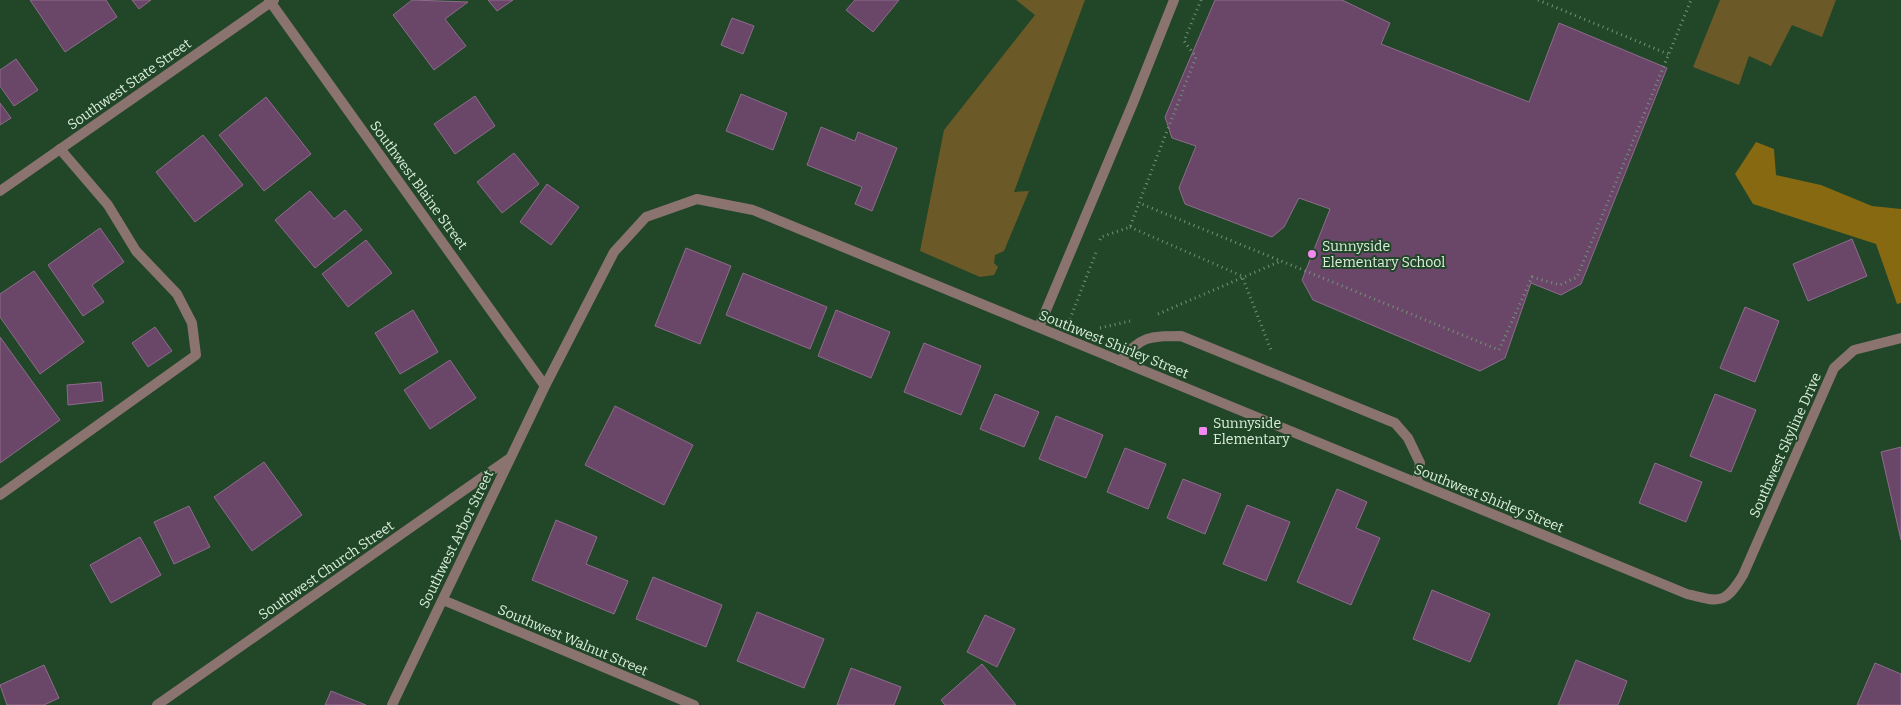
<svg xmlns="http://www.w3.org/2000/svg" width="1901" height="705" font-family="Bitter,serif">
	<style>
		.green { fill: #6c5928 }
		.forest { fill: #866911 }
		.building { fill: #6a4768; stroke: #8f6b8d }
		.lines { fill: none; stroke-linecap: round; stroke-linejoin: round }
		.path { stroke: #749279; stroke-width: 3; stroke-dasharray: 1 4; stroke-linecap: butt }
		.lane { stroke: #8b7370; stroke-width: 10 }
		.street { stroke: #8b7370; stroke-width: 10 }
		.poi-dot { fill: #f489f1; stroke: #214628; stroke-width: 2 }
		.labels { text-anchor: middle; stroke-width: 4; stroke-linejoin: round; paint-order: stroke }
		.street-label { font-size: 14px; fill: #dbf0dd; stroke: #214628 }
		.poi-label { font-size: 14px; fill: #dbf0dd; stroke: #214628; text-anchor: start }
	</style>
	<rect width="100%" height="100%" fill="#214628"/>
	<path class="green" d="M1016 0H1085L1014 192 1029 191 1004 251 995 255 994 263 998 267 994 275 980 277 920 251 944 130 1035 15Z
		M1720 0H1836L1822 37 1792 25 1771 66 1749 56 1739 85 1693 67Z"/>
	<path class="forest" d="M1756 142 1774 149 1776 175 1821 185 1872 206 1901 209V303L1897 304 1876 244 1753 204 1735 174Z"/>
	<path class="building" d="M30 0H106L117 17 65 52Z
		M132 0H151L139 9Z
		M412 0 468 2 445 19 466 46 434 70 393 15Z
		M488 0H513L497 11Z
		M855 0H899L873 32 846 10Z
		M1215 0H1342L1390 23 1381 44 1529 102 1559 23 1667 68 1581 284 1561 295 1531 283 1505 358 1480 371 1313 300 1302 280 1330 209 1299 198 1284 227 1272 237 1185 204 1179 188 1196 146 1172 138 1165 117Z
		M732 18 754 26 743 54 721 45Z
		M16 59 38 90 14 106 0 86V70Z
		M741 94 787 113 773 150 726 131Z
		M475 96 495 126 455 154 434 124Z
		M266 97 311 154 264 191 219 135Z
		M0 103 11 118 0 125Z
		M821 127 855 141 858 132 897 148 872 211 855 204 862 187 807 165Z
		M203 135 243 185 195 222 156 172Z
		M514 153 539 184 502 213 477 182Z
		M547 184 579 207 551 245 520 222Z
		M310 191 334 219 345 210 362 230 315 268 275 220Z
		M100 228 124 262 92 285 104 302 83 316 48 265Z
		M1852 239 1867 276 1808 301 1793 264Z
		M366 240 392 273 348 307 322 274Z
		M686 248 731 266 700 344 655 326Z
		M34 271 84 342 40 374 0 317V294Z
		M743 273 827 307 810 349 726 315Z
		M1745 307 1779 321 1755 382 1720 368Z
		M413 310 438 352 400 374 375 333Z
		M836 310 890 332 871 378 818 356Z
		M155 327 172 351 148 367 132 343Z
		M0 337 60 420 0 463Z
		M924 343 981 366 961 415 904 392Z
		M450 360 476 398 430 429 404 390Z
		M101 382 103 401 68 405 67 385Z
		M995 394 1039 412 1024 447 980 429Z
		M1715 394 1756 410 1731 472 1690 456Z
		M615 406 693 445 664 505 585 465Z
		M1056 416 1103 435 1086 478 1039 459Z
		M1901 447V540L1881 452Z
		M1125 448 1166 464 1148 509 1107 492Z
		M264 462 302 515 252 551 214 497Z
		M1655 463 1702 482 1686 522 1639 503Z
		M1183 479 1221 494 1205 534 1167 518Z
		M1337 489 1367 502 1356 528 1380 538 1351 605 1297 582Z
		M1247 505 1290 522 1266 581 1223 564Z
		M189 506 210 547 174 564 154 522Z
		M556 520 597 537 586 564 628 581 614 614 532 580Z
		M140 537 161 575 111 603 90 565Z
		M653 577 722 605 706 647 636 619Z
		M1432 590 1490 614 1470 662 1413 639Z
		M757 612 824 639 804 688 737 661Z
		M985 615 1015 629 997 667 967 652Z
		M1576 660 1627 681 1618 705H1558Z
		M1875 663 1901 674V705H1857Z
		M982 664 1016 705H945L941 700Z
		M44 665 59 698 44 705H7L0 685Z
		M851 668 901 687 894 705H837Z
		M331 691 366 705H325Z"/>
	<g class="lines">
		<path class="path" d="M1201 0 1184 41 1196 57 1139 203 1499 350 1532 277 1560 285 1577 277 1691 0
			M1538 0 1668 54
			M1130 227 1242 276 1271 350
			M1100 240 1101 237 1130 227 1139 203
			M1158 314 1281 261
			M1070 319 1097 250
			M1100 328 1130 321"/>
		<path class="lane" d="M1039 327 1133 103 1174 0
			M1120 361C1141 336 1149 336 1181 336L1395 423 1408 438 1420 463 1417 483
			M0 495 196 355 192 323 177 294 136 251 108 205 60 149"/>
		<path class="street" d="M269 0 545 386
			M0 191 274 0
			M443 600 694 705
			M157 705 510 458
			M392 705 545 386 614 252 646 217 697 199 753 210 1687 594C1719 602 1725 605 1743 575L1834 368 1854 350 1901 338"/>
	</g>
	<g class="poi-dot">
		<circle cx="1312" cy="254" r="5"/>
		<rect x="1198" y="426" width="10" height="10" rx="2.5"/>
	</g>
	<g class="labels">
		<g class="street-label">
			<text transform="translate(129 84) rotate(-35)" y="5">Southwest State Street</text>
			<text transform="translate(419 185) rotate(54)" y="5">Southwest Blaine Street</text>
			<text transform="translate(1114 344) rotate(22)" y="5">Southwest Shirley Street</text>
			<text transform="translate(1785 445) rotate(-66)" y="5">Southwest Skyline Drive</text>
			<text transform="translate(1489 498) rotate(22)" y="5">Southwest Shirley Street</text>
			<text transform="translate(456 539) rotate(-64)" y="5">Southwest Arbor Street</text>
			<text transform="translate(326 570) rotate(-35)" y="5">Southwest Church Street</text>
			<text transform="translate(573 640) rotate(23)" y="5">Southwest Walnut Street</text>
		</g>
		<g class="poi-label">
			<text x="1322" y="251">Sunnyside<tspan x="1322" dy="16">Elementary School</tspan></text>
			<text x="1213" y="428">Sunnyside<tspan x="1213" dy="16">Elementary</tspan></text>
		</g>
	</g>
</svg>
